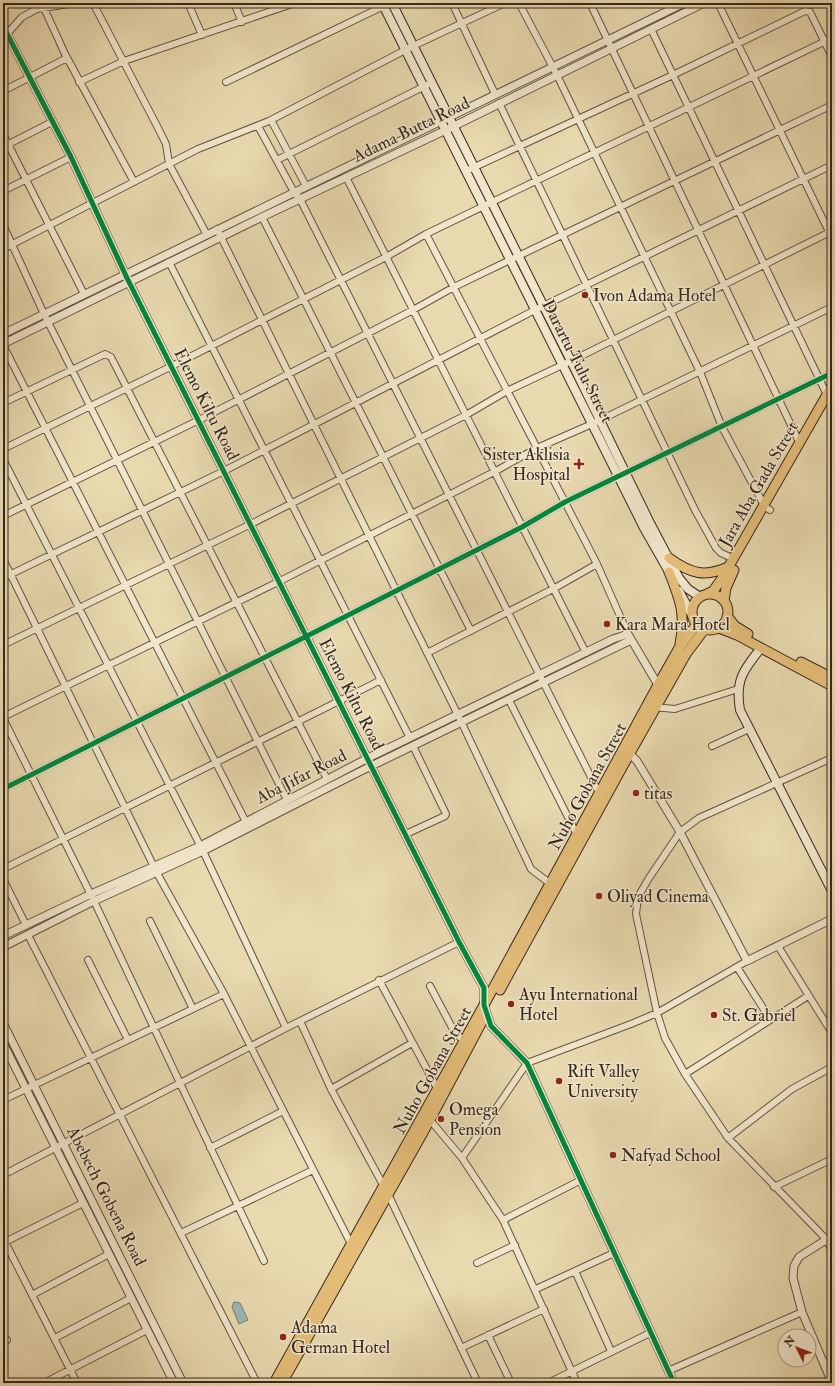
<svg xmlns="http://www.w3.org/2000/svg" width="835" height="1386" font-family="'IM FELL Double Pica',serif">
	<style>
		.water { fill: #9cb7b6; stroke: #737e7a }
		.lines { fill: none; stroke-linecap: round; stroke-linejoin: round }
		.minor-casing { stroke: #635443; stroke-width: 8 }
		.tertiary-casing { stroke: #635443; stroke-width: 9 }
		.secondary-casing { stroke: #36281f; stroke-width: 10 }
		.primary-casing { stroke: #36281f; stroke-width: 11 }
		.minor { stroke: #f1e6cb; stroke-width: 6 }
		.tertiary { stroke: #f1e6cb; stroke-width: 7 }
		.secondary { stroke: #f1e6cb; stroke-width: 8 }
		.primary { stroke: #e4bc78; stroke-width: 9 }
		.cycleway-casing { stroke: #f1e6cb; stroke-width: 8 }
		.cycleway { stroke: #00873e; stroke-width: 5 }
		.poi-dot { fill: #8f2418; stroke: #f1e6cb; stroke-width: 1.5 }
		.labels { text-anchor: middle; stroke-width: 3; stroke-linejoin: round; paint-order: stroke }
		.street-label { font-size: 17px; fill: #36281f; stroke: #f1e6cb }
		.poi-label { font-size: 17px; fill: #36281f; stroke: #f1e6cb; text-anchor: start }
	</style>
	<rect width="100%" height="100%" fill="#e9d9af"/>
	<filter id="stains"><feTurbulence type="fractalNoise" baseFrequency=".005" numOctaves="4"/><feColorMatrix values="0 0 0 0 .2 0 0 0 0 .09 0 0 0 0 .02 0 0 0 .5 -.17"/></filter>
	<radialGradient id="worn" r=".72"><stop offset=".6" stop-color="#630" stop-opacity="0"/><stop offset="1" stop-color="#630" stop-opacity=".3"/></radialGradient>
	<path class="water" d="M234 1302 240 1303 248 1320 239 1324 232 1307Z"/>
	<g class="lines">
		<defs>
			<path id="minor" d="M93 3 157 126 166 144 169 164 207 235
				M188 3 202 35
				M234 3 242 22
				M452 3 495 94
				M519 3 557 75 700 372 722 427 765 507 770 510
				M590 3 800 444
				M718 3 832 238
				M44 8 65 54 134 182
				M651 29 827 395
				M7 34 22 17 37 9 75 3
				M79 82 124 61 295 3
				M226 82 390 3
				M3 91 67 58
				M499 103 695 510 716 548 721 553 734 559
				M271 120 306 186
				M258 126 294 192 300 199 599 793
				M3 134 84 294
				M3 147 52 122
				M277 160 427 85
				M466 171 673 75 805 11 810 12 832 57
				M346 177 586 653
				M3 191 71 157
				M262 217 471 631
				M3 225 44 314 287 800
				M217 229 458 715 531 869 552 885
				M426 234 597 564 628 634
				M3 249 198 149 269 121 413 46 505 3
				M169 262 410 738
				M3 345 246 822
				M3 403 105 354 111 357 327 779
				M3 449 172 366 386 257 426 234 832 38
				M3 459 203 851 286 1028
				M3 516 199 420 413 310 454 287 832 105
				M3 559 157 873 224 994 351 1244
				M3 578 224 471 535 310 832 165
				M3 645 251 524 466 415 507 391 571 361 832 231
				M427 653 553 589 597 564
				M509 700 577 835
				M653 707 675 709 738 689
				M3 717 280 581 494 472 537 448 592 424 832 307
				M3 718 94 901 264 1261
				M712 746 749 729
				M832 758 699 818 680 832 649 878 638 897 636 914 657 1013 665 1038 685 1074 728 1138 826 1239 832 1251
				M3 789 307 636 522 527 565 502 832 373
				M406 834 445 816 446 814 413 746
				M3 869 381 680
				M3 879 26 925
				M150 921 193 1009
				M28 935 257 1383
				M778 946 832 1033
				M88 960 128 1040
				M737 967 770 1019
				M379 980 438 1090
				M430 986 455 1033 464 1041
				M300 1021 331 1089 388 1194 478 1383
				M685 1074 808 996
				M331 1089 412 1043
				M3 1100 224 994
				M430 1120 462 1158 503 1220 577 1383
				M728 1138 792 1089 832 1067
				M210 1148 283 1111
				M462 1158 527 1063 631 1024 657 1013 747 961
				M3 1175 286 1028 459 942
				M774 1187 832 1159
				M503 1220 581 1180
				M181 1233 313 1170
				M3 1238 77 1383
				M3 1243 83 1203
				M477 1263 515 1245
				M575 1271 611 1351
				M536 1289 614 1253
				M32 1295 109 1254
				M488 1335 511 1383
				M55 1338 131 1298
				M3 1342 7 1340
				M461 1348 544 1309
				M668 1371 802 1312
				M44 1383 147 1330
				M548 1383 650 1333"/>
			<path id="tertiary" d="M3 26 71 157 127 278 459 942 484 988V1005L491 1026 527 1063 674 1383
				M3 334 684 3
				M3 344 262 217 446 130 704 3
				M627 751 637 761 680 832 747 961 832 919
				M3 936 91 894 200 846 368 758 613 639 628 634 658 685
				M3 947 94 901 203 851 361 771 631 640
				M3 1023 183 1383
				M3 1043 174 1383
				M832 1236 799 1257 794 1266 793 1278 802 1312 832 1383"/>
			<path id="secondary" d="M382 3 644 528 672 577
				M392 3 571 361 649 521 679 578 688 589 700 597
				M679 591 691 613
				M761 648C743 670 735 681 740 710L832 891"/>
			<path id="primary" d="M669 558C691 574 705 578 730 566
				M669 572C680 599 686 615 680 644
				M692 612a18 18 0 1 1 36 0a18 18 0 1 1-36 0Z
				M707 594 713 591 721 580 832 386
				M724 601 726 588 734 570
				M727 616 735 626 748 634
				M719 628 737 635 832 686
				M801 662 832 678
				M500 990 630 753 686 654 704 630
				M274 1383 484 1005 658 685 679 648 696 625
				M282 1383 430 1120 484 1018"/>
		</defs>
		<use href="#minor" class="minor-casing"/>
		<use href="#tertiary" class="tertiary-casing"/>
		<use href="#secondary" class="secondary-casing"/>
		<use href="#primary" class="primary-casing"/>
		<use href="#minor" class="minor"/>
		<use href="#tertiary" class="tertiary"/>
		<use href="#secondary" class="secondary"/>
		<use href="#primary" class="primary"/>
		<defs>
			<path id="cycleway" d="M3 26 71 157 127 278 459 942 484 988V1005L491 1026 527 1063 674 1383
				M3 789 307 636 522 527 565 502 832 373"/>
		</defs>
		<use href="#cycleway" class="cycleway-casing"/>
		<use href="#cycleway" class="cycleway"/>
	</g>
	<g class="poi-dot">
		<circle cx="585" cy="295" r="4"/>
		<path d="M577 458h4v4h4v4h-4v4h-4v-4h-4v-4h4z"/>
		<circle cx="607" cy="624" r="4"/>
		<circle cx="636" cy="793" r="4"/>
		<circle cx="599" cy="896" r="4"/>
		<circle cx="511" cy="1004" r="4"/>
		<circle cx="714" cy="1015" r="4"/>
		<circle cx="559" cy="1081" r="4"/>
		<circle cx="441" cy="1119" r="4"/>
		<circle cx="613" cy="1155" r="4"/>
		<circle cx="283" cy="1337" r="4"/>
	</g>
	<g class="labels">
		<g class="street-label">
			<text transform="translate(411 129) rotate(-26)" y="6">Adama Butta Road</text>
			<text transform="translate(578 361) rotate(63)" y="6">Darartu Tulu Street</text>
			<text transform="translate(207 404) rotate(63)" y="6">Elemo Kiltu Road</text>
			<text transform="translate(758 484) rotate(-60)" y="6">Jara Aba Gada Street</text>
			<text transform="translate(352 694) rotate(63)" y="6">Elemo Kiltu Road</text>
			<text transform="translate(301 776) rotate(-27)" y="6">Aba Jifar Road</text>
			<text transform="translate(587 786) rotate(-61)" y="6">Nuho Gobana Street</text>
			<text transform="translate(432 1070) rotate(-61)" y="6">Nuho Gobana Street</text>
			<text transform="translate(107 1196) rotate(63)" y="6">Abebech Gobena Road</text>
		</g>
		<g class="poi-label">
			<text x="593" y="301">Ivon Adama Hotel</text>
			<text x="570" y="460" text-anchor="end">Sister Aklisia<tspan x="570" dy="20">Hospital</tspan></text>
			<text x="615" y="630">Kara Mara Hotel</text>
			<text x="644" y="799">titas</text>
			<text x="607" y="902">Oliyad Cinema</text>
			<text x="519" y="1000">Ayu International<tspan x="519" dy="20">Hotel</tspan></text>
			<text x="722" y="1021">St. Gabriel</text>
			<text x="567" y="1077">Rift Valley<tspan x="567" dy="20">University</tspan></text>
			<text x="449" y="1115">Omega<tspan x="449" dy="20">Pension</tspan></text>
			<text x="621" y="1161">Nafyad School</text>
			<text x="291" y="1333">Adama<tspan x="291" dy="20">German Hotel</tspan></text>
		</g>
	</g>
	<rect width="835" height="1386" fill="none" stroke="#e9d9af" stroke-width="16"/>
	<rect x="4" y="4" width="827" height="1378" fill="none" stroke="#36281f" stroke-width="2"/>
	<rect x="8" y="8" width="819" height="1370" fill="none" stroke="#36281f"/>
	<g transform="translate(797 1348) rotate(312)"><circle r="19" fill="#f1e6cb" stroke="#a69a86"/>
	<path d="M0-3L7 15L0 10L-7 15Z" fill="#8f2418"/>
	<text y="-6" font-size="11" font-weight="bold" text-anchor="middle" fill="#36281f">N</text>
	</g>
	<rect width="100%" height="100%" filter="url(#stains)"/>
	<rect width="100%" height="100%" fill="url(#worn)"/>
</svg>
